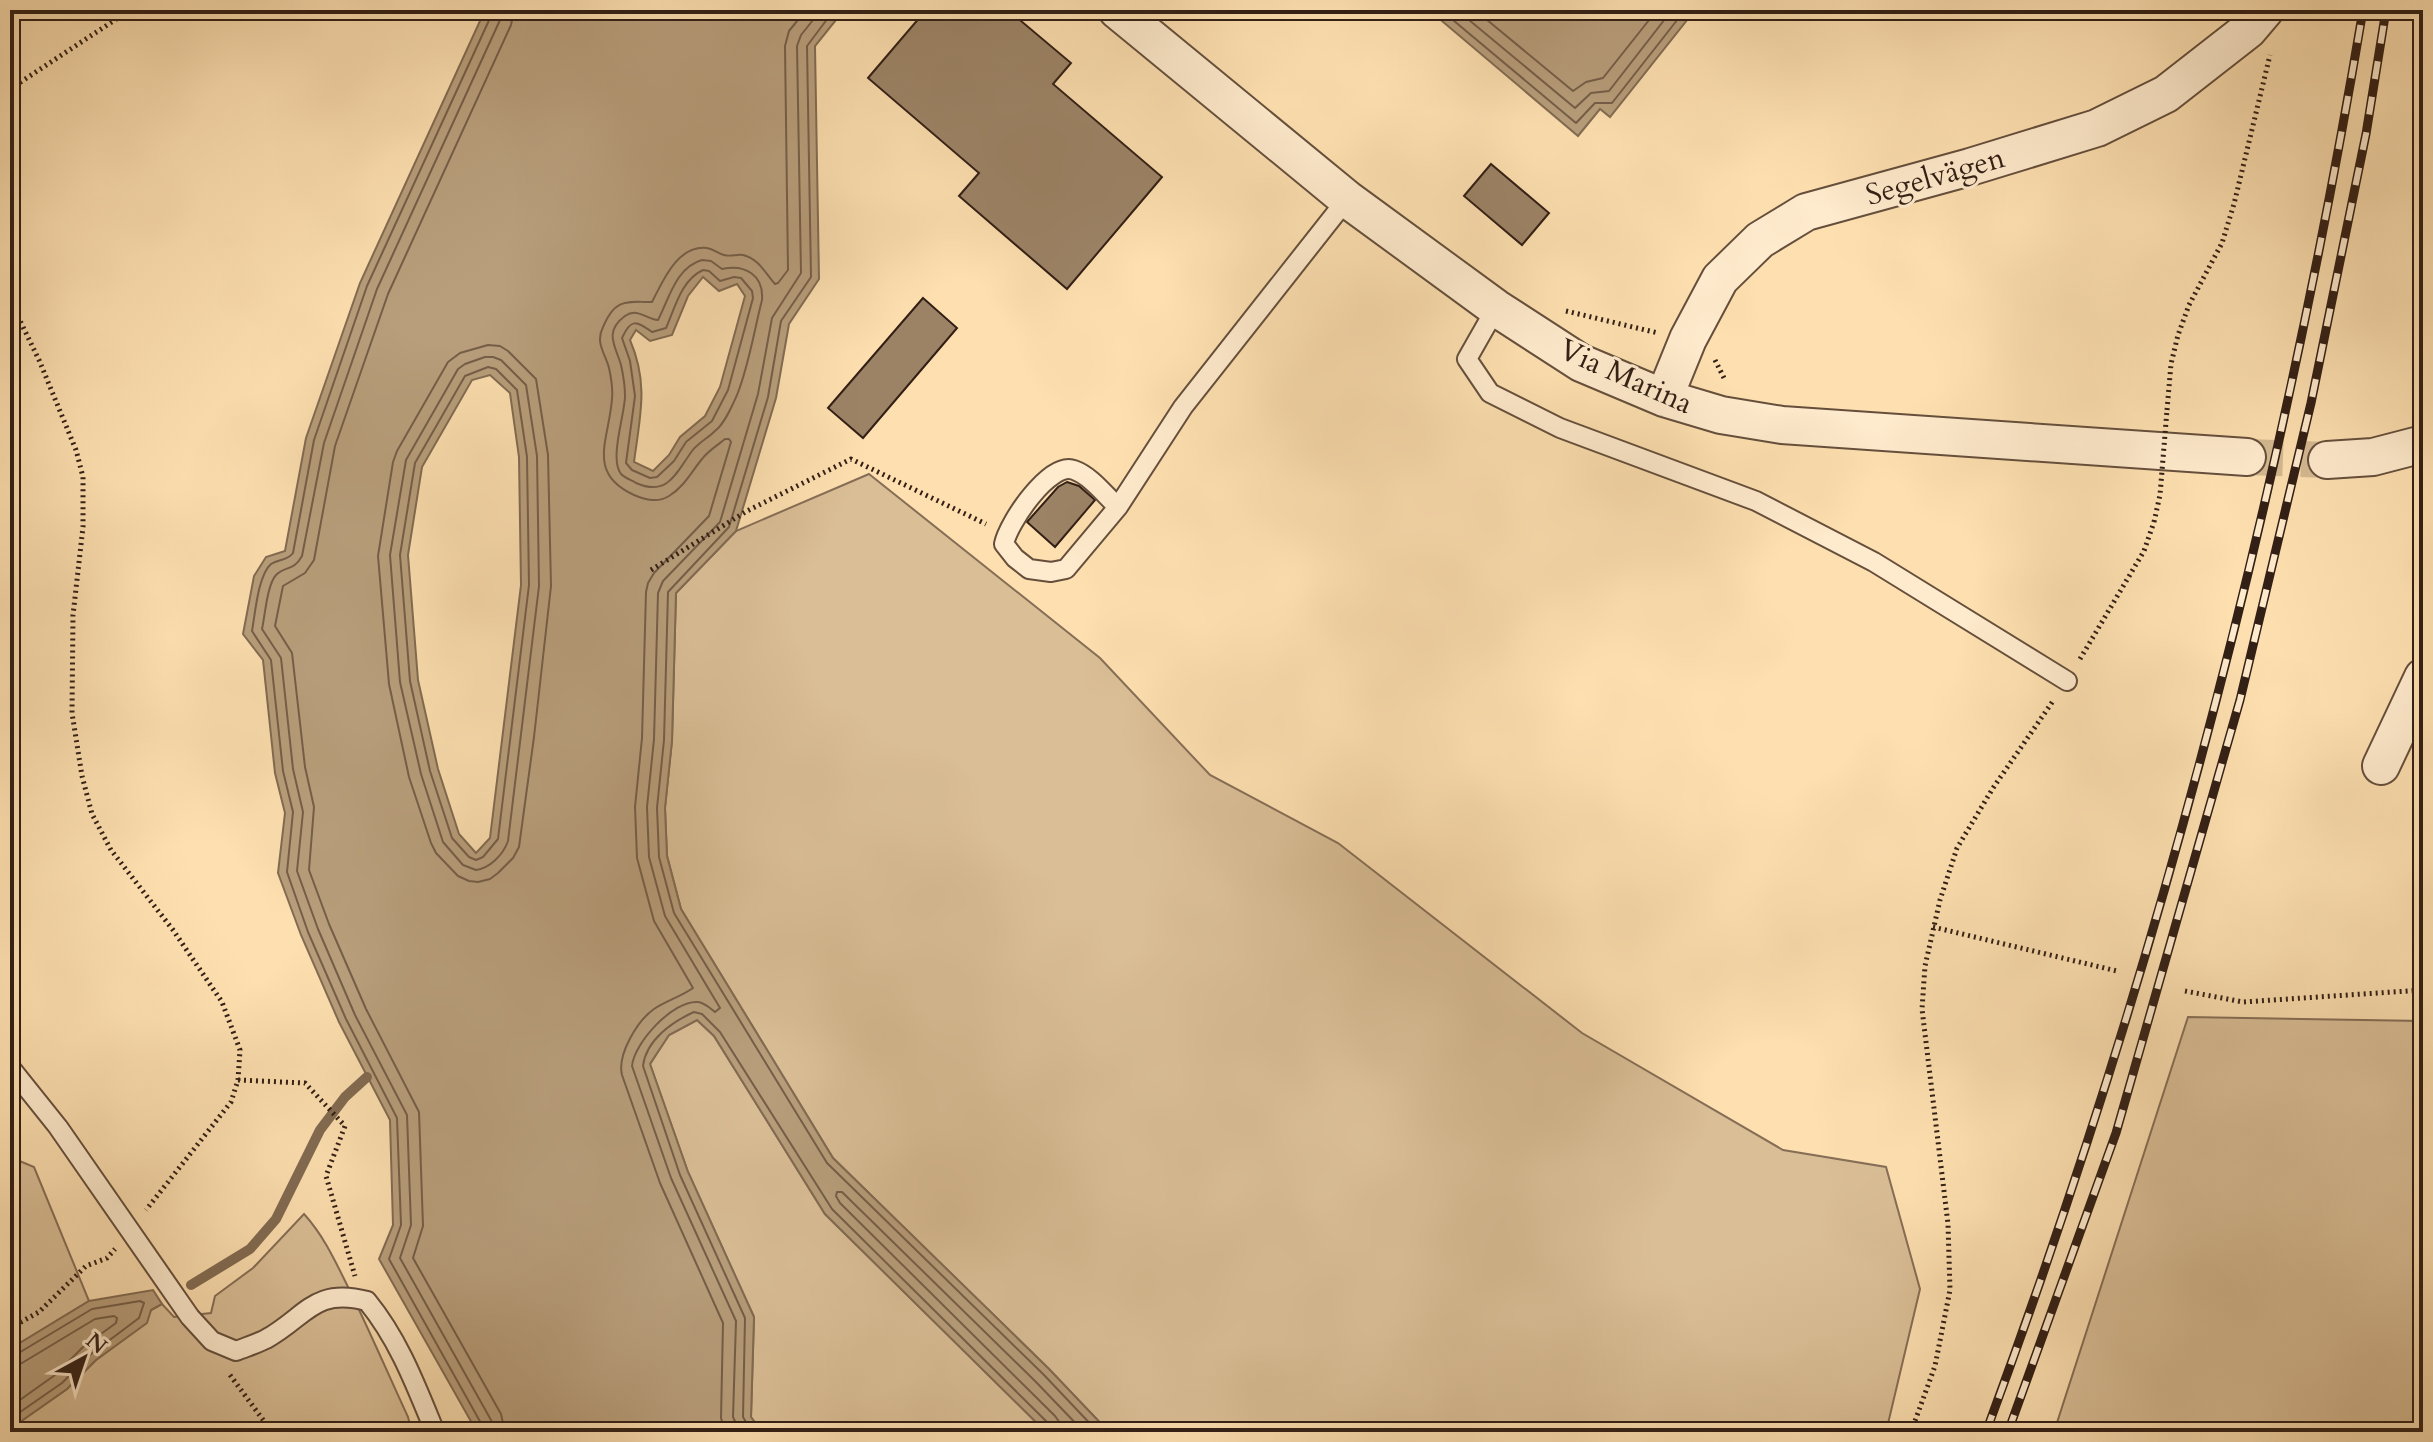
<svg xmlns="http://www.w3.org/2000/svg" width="2433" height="1442" font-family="Cardo,serif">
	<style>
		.green { fill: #dabe96; stroke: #866e56; stroke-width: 2 }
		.water { fill: #b89e7b; stroke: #826b52; stroke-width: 2; fill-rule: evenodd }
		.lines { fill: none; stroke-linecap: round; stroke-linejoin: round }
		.shore { stroke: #755e48; stroke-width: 2 }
		.stream { stroke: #826b52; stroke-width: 10 }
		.building { fill: #9c8366; stroke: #321f15; stroke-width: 2 }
		.minor-tunnel { stroke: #d4b991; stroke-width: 36; stroke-dasharray: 36 18; stroke-linecap: butt }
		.service-casing { stroke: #654f3c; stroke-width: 22 }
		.minor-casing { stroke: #654f3c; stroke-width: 40 }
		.path { stroke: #321f15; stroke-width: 5; stroke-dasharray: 2 4; stroke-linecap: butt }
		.service { stroke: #feeacc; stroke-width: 18 }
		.minor { stroke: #feeacc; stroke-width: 36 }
		.rail-casing { stroke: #321f15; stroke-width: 9 }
		.rail { stroke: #feeacc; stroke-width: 6; stroke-dasharray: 18; stroke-linecap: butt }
		.path-bridge { stroke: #321f15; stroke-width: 5; stroke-dasharray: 2 4; stroke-linecap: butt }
		.labels { text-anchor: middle; stroke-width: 6; stroke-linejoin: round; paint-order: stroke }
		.street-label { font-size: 30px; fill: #321f15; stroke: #feeacc }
	</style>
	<rect width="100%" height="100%" fill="#fddfb0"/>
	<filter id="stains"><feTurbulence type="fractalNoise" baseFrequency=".0025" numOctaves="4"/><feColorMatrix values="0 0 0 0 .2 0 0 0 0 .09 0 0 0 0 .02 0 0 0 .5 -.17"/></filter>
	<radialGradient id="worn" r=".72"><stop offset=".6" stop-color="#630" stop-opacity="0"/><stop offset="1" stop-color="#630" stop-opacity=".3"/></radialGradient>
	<path class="green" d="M869 474 1100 658 1210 775 1338 843 1582 1033 1783 1150 1886 1167 1920 1289 1886 1432H1109L1049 1369 833 1158 681 909 667 856 665 808 672 740 676 593 736 531Z
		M2188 1017 2423 1021V1432H2054Z
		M697 1020 714 1036 825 1214 1046 1432H762L751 1417 754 1317 688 1172 650 1064 669 1035Z
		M10 1157 34 1167 89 1301 10 1349Z
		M304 1214C325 1237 337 1265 351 1293 371 1334 389 1376 408 1417L412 1432H10V1429L67 1389 96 1360 146 1323 151 1310 162 1304 174 1317 211 1313 215 1296 253 1268Z"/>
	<path class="water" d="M485 10H844L815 46 819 279 789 324 776 398 736 531 676 593 672 741 665 808 667 856 681 909 833 1158 1049 1369 1109 1432H1046L825 1214 714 1036 697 1020 669 1035 650 1064 688 1172 754 1317 751 1417 762 1432H477L379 1259 393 1225 390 1120 339 1022 301 935 278 873 285 813 275 773 263 660 243 634 254 576 266 557 285 551 306 438 360 283ZM703 277 719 291 737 284 745 296 720 387 705 416 680 437 669 455 653 471 634 462C640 416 649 384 630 340L636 330 650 341 672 335 688 296ZM490 375 510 393 519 457 521 585 490 838 476 853 459 834 438 769 418 680 408 555 422 467 472 380Z
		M1429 10H1695L1610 117 1600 109 1578 136Z
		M153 1290 162 1304 151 1310 147 1323 96 1360 67 1389 10 1429V1349L89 1301Z"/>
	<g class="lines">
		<path class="shore" d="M834 10 807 46 811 277 781 321 768 397 729 527 668 592 664 740 657 808 659 857 674 913 827 1163 1044 1375 1098 1432
			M1441 10 1576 123 1595 103H1612L1685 10
			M1457 10 1575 108 1591 93 1609 91 1672 10
			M1475 10 1573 91 1586 82 1603 78 1657 10
			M702 260 711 261 722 269C745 264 764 275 762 300 754 331 749 365 737 395 732 406 725 423 715 431 708 438 698 443 692 451 676 473 668 497 636 483 631 480 625 478 621 474 609 459 625 414 625 396 625 386 623 374 621 365 616 347 603 332 625 316 638 307 647 320 658 320 669 299 676 267 702 260Z
			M703 270 709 271 720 281 734 277 741 278 752 291 753 298 728 390 712 421 686 442 674 461 657 477 650 478 632 470 626 463 635 396 630 361 622 338C631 318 636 321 652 332L666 328C675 308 681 280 703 270Z
			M488 345 500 346 508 351 536 379 548 455 551 586 534 737 519 847 513 858 498 873 490 879 478 882 469 881 458 876 436 853 431 843 409 777 389 684 378 556 393 462 397 451 448 362 460 353Z
			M485 357H493L501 360 526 385 537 456 539 586 508 841C503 855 490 868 476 870L463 865 443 842 421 774 400 682 390 555 406 460 458 369 465 364Z
			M488 367 496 369 517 390 527 457 529 585 498 839 483 857 476 860 469 857 452 838 430 771 410 681 400 555 415 463 465 376Z
			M10 1355 17 1354 92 1309 140 1301 144 1303 139 1318 91 1354 62 1383 10 1419
			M10 1365 22 1363 95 1319 114 1316 117 1318 116 1323 83 1347 55 1375 10 1407
			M483 1432 482 1425 389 1259 401 1225 397 1118 346 1019 308 932 287 872 293 812 283 771 271 660 252 631C255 615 258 575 271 564 279 559 287 561 293 553L314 440 367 286 491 16 492 10
			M493 1432 491 1420 400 1258 411 1225 407 1115 355 1015 318 929 297 871 303 812 293 769 281 658 262 629C265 616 267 585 276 575 285 566 294 571 302 556L324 443 377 289 500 20 502 10
			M505 1432 501 1414 413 1258 423 1226 419 1112 366 1009 329 924 309 870 314 807 305 767 292 653 275 626 283 586 305 573 314 560 335 446 388 294 511 25 514 10
			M725 1432 721 1418 723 1323 660 1183 622 1075C617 1055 637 1021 654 1009 666 1001 682 996 693 988L654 921 637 858 635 807 642 738 646 592 648 583 654 573 709 516 731 442 729 439H725C718 445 708 451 702 459 692 471 684 487 669 496 658 503 646 500 634 495 586 473 609 440 612 399 613 389 611 377 609 368 605 353 595 343 603 327 615 298 627 302 652 302 663 281 677 245 707 248 714 249 718 254 724 255 730 257 737 254 743 255 759 259 765 273 775 284L778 283 788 270 785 46 789 31 806 10
			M740 1432 733 1417 736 1321 671 1178 632 1066C634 1043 673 1000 698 1002 705 1003 710 1008 715 1012L720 1008 665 916 649 857 647 807 654 739 658 593 663 581 720 522 758 394 772 318 801 273 797 46 801 35 821 10
			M752 1432 743 1417 745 1318 680 1175 643 1066C646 1040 672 1022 694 1012L702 1014 720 1032 832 1209 1048 1423 1051 1432
			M1061 1432 1060 1423 1055 1416 840 1203 836 1196 837 1192H842L1036 1382 1084 1432"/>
		<path class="stream" d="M191 1285 250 1249 276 1219 320 1130 345 1097 367 1077"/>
	</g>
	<path class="building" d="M926 10H1008L1071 63 1053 84 1162 177 1067 289 959 196 979 173 868 78Z
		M1491 164 1549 213 1522 245 1464 196Z
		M923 298 957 328 863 438 828 408Z
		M1067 482 1079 486 1095 500 1055 547 1027 522 1058 487Z"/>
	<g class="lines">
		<path class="minor-tunnel" d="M2247 457 2327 460"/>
		<defs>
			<path id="service" d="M1496 308 1467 359 1490 393 1560 428 1756 501 1874 562 2067 681
				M1118 507C1105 495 1091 476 1074 470 1050 461 1008 523 1004 544L1015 558 1029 569 1051 572 1066 569 1118 507 1183 407 1347 199
				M10 1067 58 1127 190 1317 212 1341 236 1351C246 1347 256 1344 266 1339 306 1317 314 1287 367 1301 399 1340 416 1386 435 1432"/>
			<path id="minor" d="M1117 10 1347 199 1496 308 1581 363 1664 398 1721 415 1782 425 2247 457
				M1664 398 1688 339 1720 279 1760 240 1806 212 1970 167 2097 128 2166 94 2248 30 2265 10
				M2327 460 2373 457 2423 444
				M2381 766 2423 677"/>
		</defs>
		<use href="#service" class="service-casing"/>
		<use href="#minor" class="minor-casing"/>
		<path class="path" d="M10 89 130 10
			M10 300 39 360 76 450 83 477V527L73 615 72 713 82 776 92 814 111 850 173 930 222 1002 240 1050 238 1080 231 1102 146 1210
			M1566 311 1658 333
			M1715 360 1725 380
			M2167 410 2171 364 2178 335 2189 305 2222 243 2234 204 2270 55
			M651 570 747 511 851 459 986 524
			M2080 659 2144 551 2154 522
			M1933 927 2117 971
			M2185 991 2243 1002 2423 990
			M238 1080 305 1083 345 1126 326 1176 355 1276
			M10 1328 39 1312 86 1266 107 1258 115 1249
			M230 1375 272 1432
			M1911 1432 1935 1366 1950 1290 1948 1224 1922 1009 1925 966 1940 900 1957 848 1993 788 2053 701"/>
		<use href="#service" class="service"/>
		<use href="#minor" class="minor"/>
		<defs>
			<path id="rail" d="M1986 1432C2157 973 2282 493 2363 10
				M2008 1432 2116 1133 2240 700 2311 403 2366 134 2386 10"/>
		</defs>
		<use href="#rail" class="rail-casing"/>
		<use href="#rail" class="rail"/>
		<path class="path-bridge" d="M2154 522 2160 495 2167 410"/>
	</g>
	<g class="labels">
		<g class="street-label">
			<text transform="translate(1935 176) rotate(-16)" y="10">Segelvägen</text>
			<text transform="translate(1626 376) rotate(24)" y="10">Via Marina</text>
		</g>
	</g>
	<rect width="2433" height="1442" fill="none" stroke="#fddfb0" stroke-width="40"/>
	<rect x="12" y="12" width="2409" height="1418" fill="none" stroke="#321f15" stroke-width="4"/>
	<rect x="20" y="20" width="2393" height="1402" fill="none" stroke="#321f15" stroke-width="2"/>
	<g transform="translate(84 1358) rotate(40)" stroke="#feeacc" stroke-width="6" paint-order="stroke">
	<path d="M0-6L14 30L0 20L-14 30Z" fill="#321f15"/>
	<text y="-12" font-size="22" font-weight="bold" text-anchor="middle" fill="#321f15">N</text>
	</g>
	<rect width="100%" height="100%" filter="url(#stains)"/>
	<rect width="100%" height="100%" fill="url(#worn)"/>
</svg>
